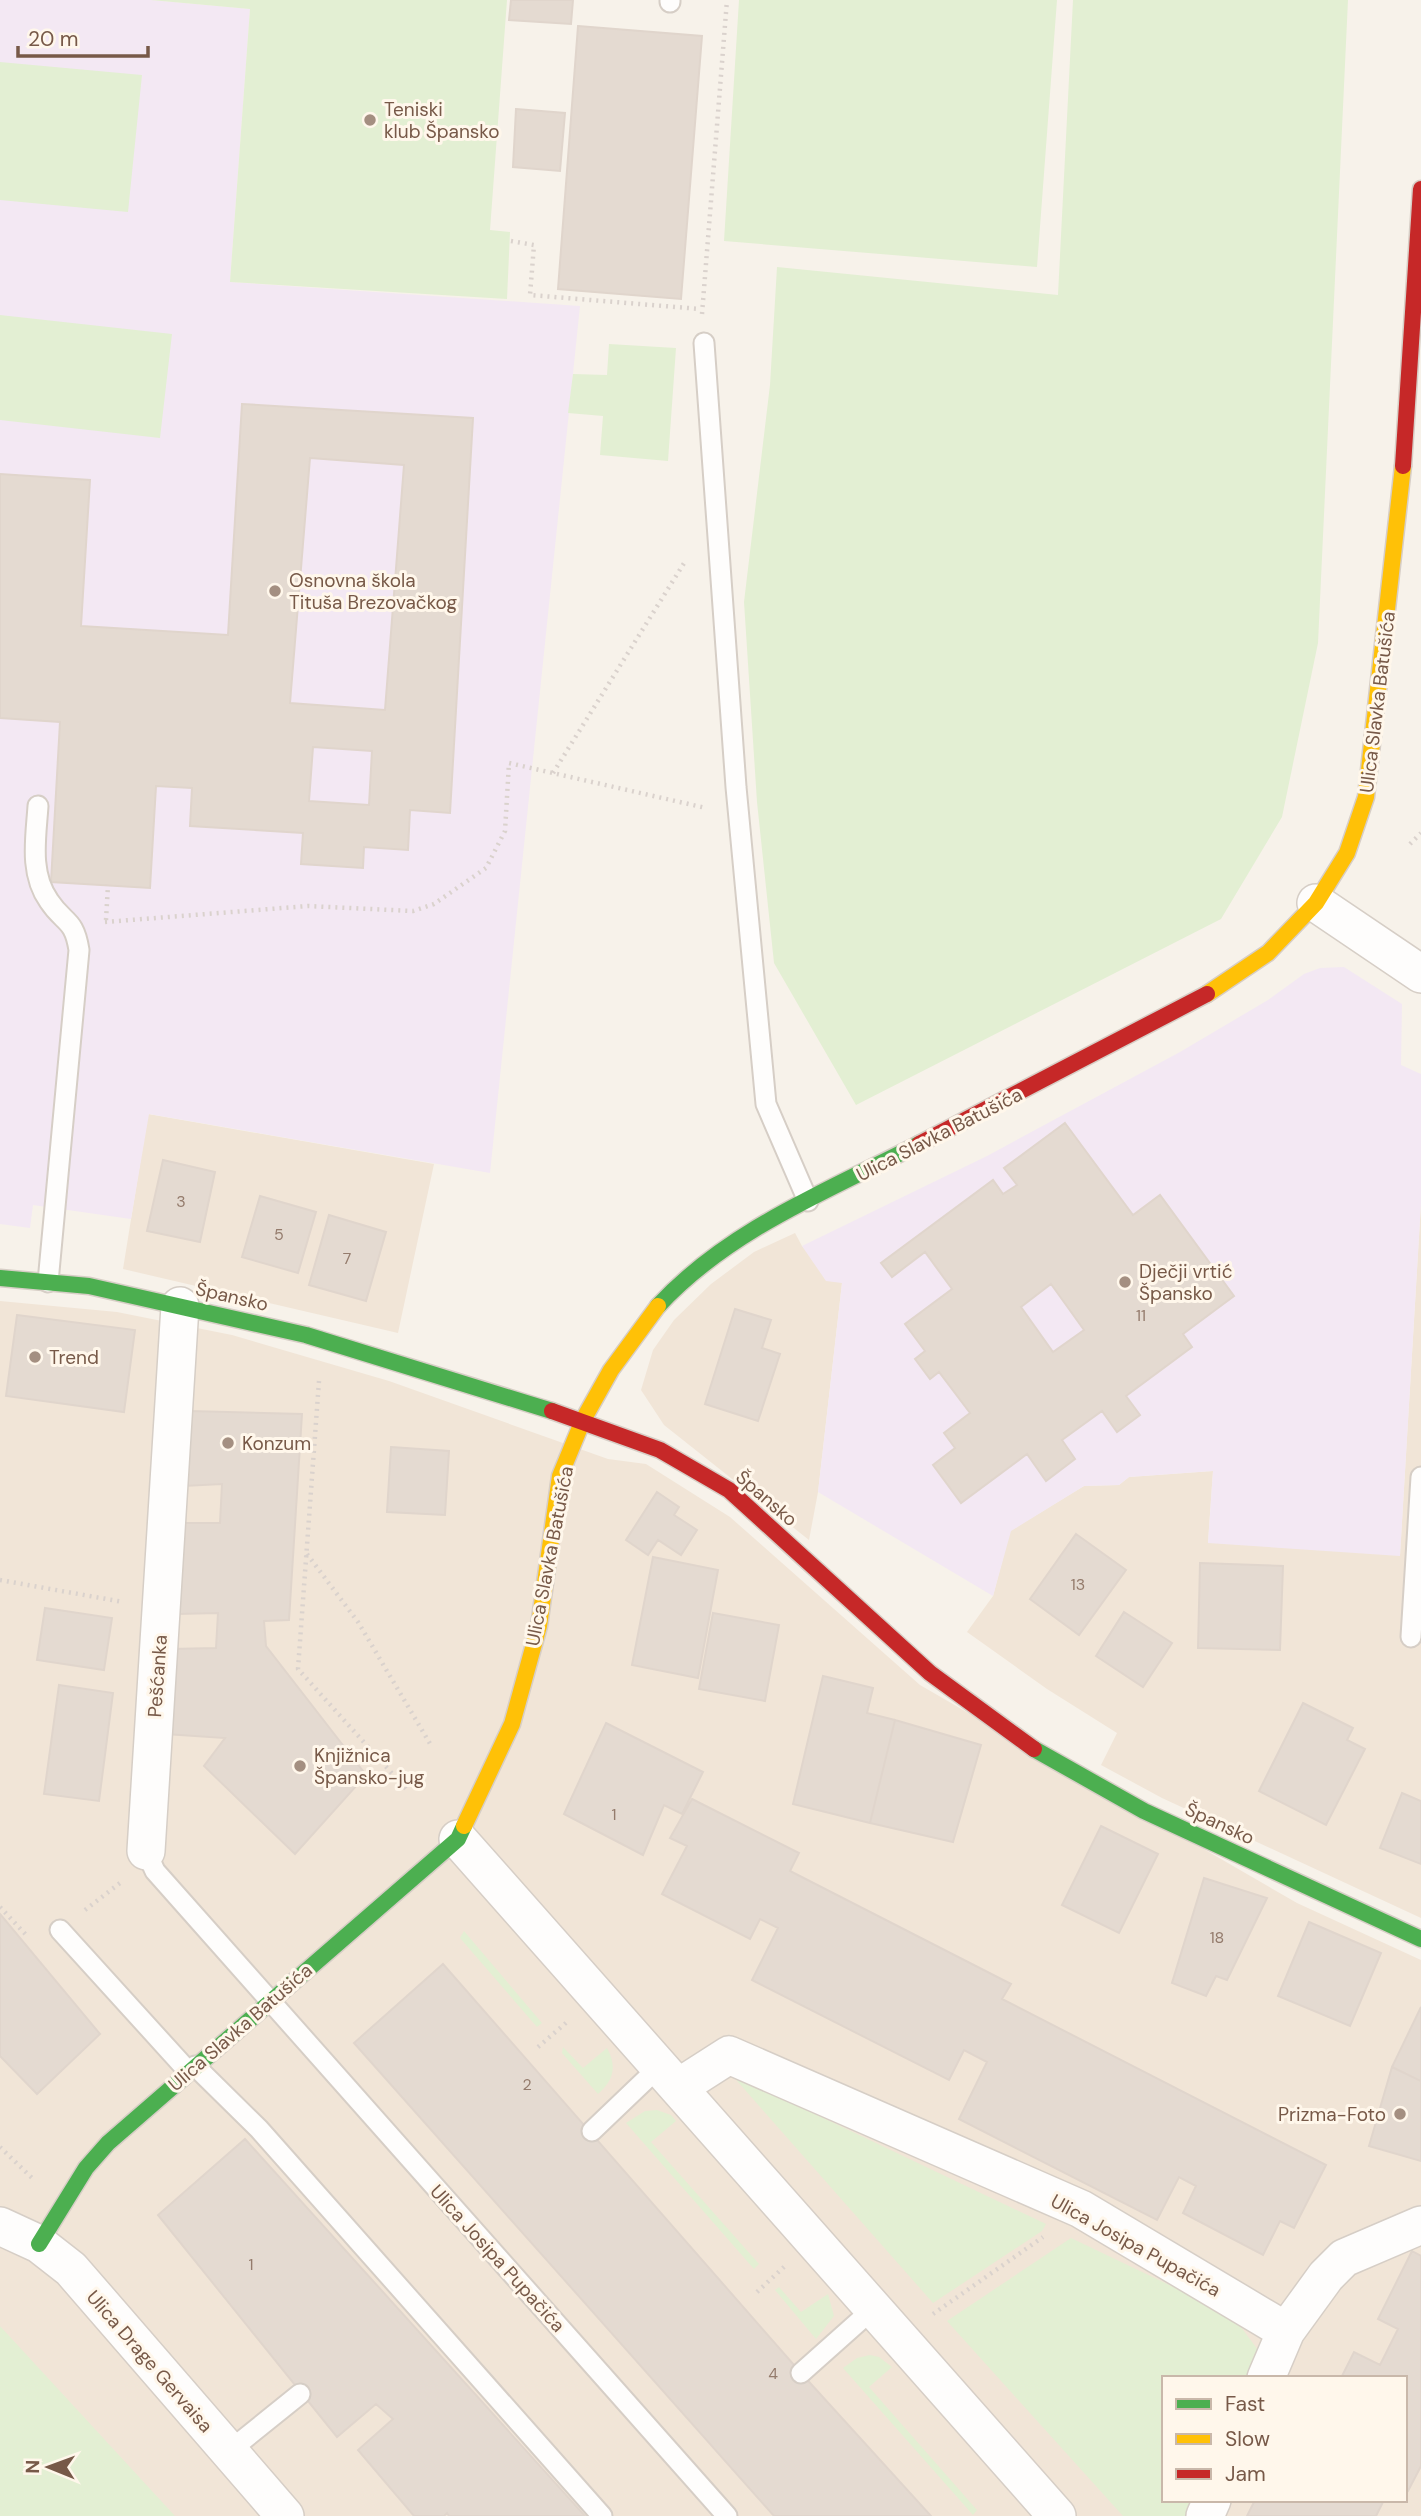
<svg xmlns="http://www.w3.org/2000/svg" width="1421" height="2516" font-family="'DM Sans',sans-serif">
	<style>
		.residential { fill: #f1e5d7; fill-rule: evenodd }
		.education { fill: #f3e8f3 }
		.green { fill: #e3efd3 }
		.building { fill: #e4dad1; stroke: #e0d5cc; stroke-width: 2; fill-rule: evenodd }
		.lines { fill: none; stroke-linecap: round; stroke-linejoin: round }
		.lane-casing { stroke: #d6cec6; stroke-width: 23 }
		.street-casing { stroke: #d6cec6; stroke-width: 40 }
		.fast-casing { stroke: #d7cec6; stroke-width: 19 }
		.slow-casing { stroke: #d7cec6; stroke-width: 19 }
		.jam-casing { stroke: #d7cec6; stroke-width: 19 }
		.path { stroke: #dad2cd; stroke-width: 4.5; stroke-dasharray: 2 5; stroke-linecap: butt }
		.lane { stroke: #fefdfc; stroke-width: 19 }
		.street { stroke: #fefdfc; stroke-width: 37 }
		.fast { stroke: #4caf50; stroke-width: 16 }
		.slow { stroke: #ffc107; stroke-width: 16 }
		.jam { stroke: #c62828; stroke-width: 16 }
		.poi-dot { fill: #a48f81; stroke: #fff7eb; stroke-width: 2.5 }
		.labels { text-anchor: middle; stroke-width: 6; stroke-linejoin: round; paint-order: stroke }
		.number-label { font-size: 16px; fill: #947b6c }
		.poi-label { font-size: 19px; fill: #775948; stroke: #fff7eb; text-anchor: start }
		.street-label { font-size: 19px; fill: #775948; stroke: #fff7eb }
	</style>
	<rect width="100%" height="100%" fill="#f7f2ea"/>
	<path class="residential" d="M148 1114 434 1164 398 1333 123 1269Z
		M1421 1203V1918L1162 1798 1101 1765 1117 1733 1047 1689 967 1632 993 1596 1010 1531 1084 1486 1119 1485 1129 1477 1213 1471 1208 1542 1400 1555Z
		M795 1233 802 1246 842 1283 818 1492 809 1540 664 1425 641 1390 653 1350 674 1320 711 1284 754 1252Z
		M0 1301 117 1312 232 1335 389 1381 608 1459 646 1464 730 1517 920 1685 1297 1903 1421 1960V2516H0ZM1164 2378H1405V2500H1164Z"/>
	<path class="education" d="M0 0H151L250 9 230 282 580 306 490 1173 149 1114 131 1219 33 1205 30 1228 0 1224Z
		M1344 967 1402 1004 1401 1065 1421 1074V1203L1400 1556 1208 1543 1213 1471 1129 1477 1119 1485 1084 1486 1011 1531 993 1596 818 1492 842 1283 826 1281 802 1246 987 1156 1180 1052 1268 1000 1304 974 1320 968Z"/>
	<path class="green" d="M151 0H507L490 230 510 232 507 299 230 282 250 9Z
		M739 0H1057L1037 267 724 241Z
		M1073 0H1348L1318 643 1282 817 1221 919 856 1105 774 963 757 802 744 602 770 385 777 267 1058 295Z
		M0 62 142 75 128 212 0 200Z
		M0 315 172 334 160 438 0 420Z
		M609 344 676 348 668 461 600 455 603 416 568 413 573 374 607 375Z
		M464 1931 542 2023 537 2027 460 1938Z
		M563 2047 583 2068 607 2048C617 2066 614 2080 598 2094L562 2053Z
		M731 2074 1046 2224 1042 2231 933 2303Z
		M657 2110 671 2115 676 2121 651 2142 759 2264 754 2269 626 2123 645 2111Z
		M1071 2238 1232 2315 1258 2350 1263 2373 1261 2378H1164V2500H1201L1193 2516H1123L947 2321Z
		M779 2287 801 2312 828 2294 834 2316 816 2339 775 2290Z
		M0 2326 175 2516H0Z
		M870 2355 879 2357 892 2367 869 2387 977 2510 973 2515 843 2368 857 2358Z"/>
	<path class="building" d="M511 0H573L571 24 509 20Z
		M578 26 702 36 681 299 558 289Z
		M516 109 565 113 560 171 513 167Z
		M242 404 473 418 450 813 410 810 408 850 364 847 363 868 301 864 303 833 190 826 192 788 156 786 150 888 51 882 60 722 0 718V474L90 480 81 626 228 635ZM310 458 404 465 385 710 290 703ZM313 747 372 751 369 805 309 801Z
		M1065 1123 1133 1215 1160 1195 1234 1296 1183 1334 1192 1347 1126 1396 1140 1415 1117 1432 1102 1411 1062 1440 1075 1459 1046 1481 1027 1454 961 1503 933 1465 955 1448 944 1433 970 1413 939 1372 930 1379 915 1359 925 1351 905 1324 952 1289 925 1252 892 1277 881 1263 993 1180 1003 1194 1017 1185 1004 1168ZM1051 1284 1084 1330 1053 1352 1021 1307Z
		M163 1160 215 1172 200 1242 147 1231Z
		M260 1196 316 1212 298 1273 242 1257Z
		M329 1215 386 1232 366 1301 309 1285Z
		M735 1309 771 1320 762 1348 780 1354 758 1421 705 1404Z
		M17 1315 135 1330 124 1412 6 1396Z
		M189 1411 302 1414 289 1620 264 1621 266 1646 366 1775 295 1854 204 1766 225 1738 166 1734 171 1649 216 1648 218 1613 177 1614 181 1523H220L222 1484 184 1486Z
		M391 1447 449 1451 445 1515 387 1512Z
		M657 1492 679 1507 674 1515 697 1530 681 1555 658 1540 648 1555 626 1540Z
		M1076 1534 1126 1570 1079 1635 1030 1599Z
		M653 1557 718 1570 698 1678 632 1665Z
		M1200 1563 1283 1566 1280 1650 1198 1648Z
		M45 1608 112 1618 104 1670 37 1660Z
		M1124 1612 1172 1643 1143 1687 1096 1656Z
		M713 1613 779 1625 765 1701 699 1689Z
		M823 1676 873 1688 867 1713 895 1720 870 1823 793 1804Z
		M59 1685 113 1693 99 1801 44 1794Z
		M1303 1703 1353 1728 1347 1740 1365 1749 1326 1825 1259 1791Z
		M895 1720 981 1745 953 1842 870 1823Z
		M606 1723 703 1772 682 1814 664 1805 643 1855 564 1814Z
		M1402 1793 1421 1801V1864L1380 1848Z
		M692 1799 799 1853 790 1871 1011 1984 1002 1999 1326 2165 1294 2228 1280 2221 1263 2255 1183 2213 1196 2186 1179 2177 1157 2220 959 2119 987 2062 964 2050 949 2080 752 1980 778 1928 760 1919 750 1939 662 1894 687 1846 670 1838Z
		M1101 1826 1158 1854 1119 1933 1062 1905Z
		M1204 1878 1267 1898 1227 1980 1216 1976 1206 1996 1172 1983Z
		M0 1914 100 2034 37 2094 0 2056Z
		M1309 1922 1381 1953 1350 2026 1278 1996Z
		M443 1964 801 2373 931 2516H774L354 2043Z
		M1421 2007V2081L1392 2067Z
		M1392 2067 1421 2081V2161L1369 2146Z
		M245 2139 585 2516H449L447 2513 444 2516H414L358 2450 393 2419 376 2404 337 2437 158 2215Z
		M1412 2251 1421 2256V2466L1408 2491 1405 2490V2378H1341L1354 2352 1380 2365 1398 2329 1378 2319Z
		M1255 2500H1384L1376 2516H1247Z"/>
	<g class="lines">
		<defs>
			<path id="lane" d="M670 2V0
				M704 343 736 787 766 1104 808 1201
				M38 806C36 837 29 873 49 901 64 924 74 918 79 950L48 1282
				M1411 1637 1421 1477
				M146 1851 155 1871 727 2516
				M60 1930 188 2071
				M195 2066 259 2129 602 2516
				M592 2131 660 2066
				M801 2373 874 2308
				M228 2452 300 2394"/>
			<path id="street" d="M1316 903 1421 974
				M458 1839 1057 2516
				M146 1851 180 1306
				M679 2087 729 2055 1081 2209 1286 2331 1266 2378
				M0 2226 39 2244 71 2269 285 2516
				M1286 2331 1326 2276 1344 2258 1421 2225
				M1205 2516 1212 2500"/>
			<path id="fast" d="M0 1278 89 1286 306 1335 552 1411
				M658 1306C728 1230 829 1190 919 1144
				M1034 1749 1144 1811 1421 1939
				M39 2244 86 2168 108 2143 458 1839 464 1826"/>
			<path id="slow" d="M1207 994 1268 953 1316 903 1347 853 1366 797 1403 466
				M464 1826 512 1724 539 1626 560 1476 583 1420 611 1370 658 1306"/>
			<path id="jam" d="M1403 466 1421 189
				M919 1144 1207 994
				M552 1411 660 1450 729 1490 930 1673 1034 1749"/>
		</defs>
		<use href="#lane" class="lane-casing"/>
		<use href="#street" class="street-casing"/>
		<use href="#fast" class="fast-casing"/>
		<use href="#slow" class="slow-casing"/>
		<use href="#jam" class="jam-casing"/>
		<path class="path" d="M511 241 534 245 530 295 700 309
			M702 314 727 0
			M553 773 686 560
			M1410 844 1421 833
			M106 920 108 885
			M105 922 308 906 413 911 434 904 486 868 505 831 509 763 706 808
			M319 1381 298 1669 406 1789
			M307 1554 358 1622 432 1747
			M0 1580 123 1602
			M0 1907 28 1937
			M85 1910 120 1883
			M538 2047 567 2022
			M0 2147 32 2178
			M757 2292 785 2266
			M933 2314 1043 2237"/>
		<use href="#lane" class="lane"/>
		<use href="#street" class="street"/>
		<use href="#fast" class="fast"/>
		<use href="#slow" class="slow"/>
		<use href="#jam" class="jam"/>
	</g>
	<g class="poi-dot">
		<circle cx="370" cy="120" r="7"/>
		<circle cx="275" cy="591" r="7"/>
		<circle cx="1125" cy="1282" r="7"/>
		<circle cx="35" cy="1357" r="7"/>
		<circle cx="228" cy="1443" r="7"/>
		<circle cx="300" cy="1766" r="7"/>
		<circle cx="1400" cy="2114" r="7"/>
	</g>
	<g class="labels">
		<g class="number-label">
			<text x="181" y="1207">3</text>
			<text x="279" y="1240">5</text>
			<text x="347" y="1264">7</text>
			<text x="1141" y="1321">11</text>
			<text x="1078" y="1590">13</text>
			<text x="614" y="1820">1</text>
			<text x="1217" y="1943">18</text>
			<text x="527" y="2090">2</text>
			<text x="251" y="2270">1</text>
			<text x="773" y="2379">4</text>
		</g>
		<g class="poi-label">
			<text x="384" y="116">Teniski<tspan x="384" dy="22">klub Špansko</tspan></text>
			<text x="289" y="587">Osnovna škola<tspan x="289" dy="22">Tituša Brezovačkog</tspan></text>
			<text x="1139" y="1278">Dječji vrtić<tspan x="1139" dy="22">Špansko</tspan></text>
			<text x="49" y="1364">Trend</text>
			<text x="242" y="1450">Konzum</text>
			<text x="314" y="1762">Knjižnica<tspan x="314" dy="22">Špansko-jug</tspan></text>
			<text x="1386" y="2121" text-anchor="end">Prizma-Foto</text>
		</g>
		<g class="street-label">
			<text transform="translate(1377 702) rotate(-83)" y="7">Ulica Slavka Batušića</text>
			<text transform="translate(939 1134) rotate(-27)" y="7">Ulica Slavka Batušića</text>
			<text transform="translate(232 1296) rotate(13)" y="7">Špansko</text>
			<text transform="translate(767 1498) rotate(41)" y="7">Špansko</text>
			<text transform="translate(549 1556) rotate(-79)" y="7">Ulica Slavka Batušića</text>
			<text transform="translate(157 1676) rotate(-86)" y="7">Pešćanka</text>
			<text transform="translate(1220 1823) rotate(25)" y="7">Špansko</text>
			<text transform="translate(240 2027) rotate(-41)" y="7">Ulica Slavka Batušića</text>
			<text transform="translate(1136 2245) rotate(29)" y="7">Ulica Josipa Pupačića</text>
			<text transform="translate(498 2258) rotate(48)" y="7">Ulica Josipa Pupačića</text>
			<text transform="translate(150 2361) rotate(49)" y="7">Ulica Drage Gervaisa</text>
		</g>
	</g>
	<rect x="1162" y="2376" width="245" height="126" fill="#fff7eb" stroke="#c9b8aa" stroke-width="2"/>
	<rect x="1176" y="2399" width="35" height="10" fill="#4caf50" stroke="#c9b8aa" stroke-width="2"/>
	<text x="1225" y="2411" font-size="21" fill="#775948">Fast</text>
	<rect x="1176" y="2434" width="35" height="10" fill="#ffc107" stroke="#c9b8aa" stroke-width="2"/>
	<text x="1225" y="2446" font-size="21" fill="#775948">Slow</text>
	<rect x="1176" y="2469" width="35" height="10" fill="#c62828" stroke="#c9b8aa" stroke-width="2"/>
	<text x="1225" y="2481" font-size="21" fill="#775948">Jam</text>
	<g transform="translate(49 2467) rotate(271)" stroke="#fff7eb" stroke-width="5" paint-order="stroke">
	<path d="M0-5L12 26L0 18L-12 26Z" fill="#775948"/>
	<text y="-10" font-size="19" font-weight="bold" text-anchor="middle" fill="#775948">N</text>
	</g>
	<path d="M18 46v10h130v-10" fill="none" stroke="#775948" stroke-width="3.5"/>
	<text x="28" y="46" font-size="21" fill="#775948" stroke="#fff7eb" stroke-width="5" paint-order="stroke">20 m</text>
</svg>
